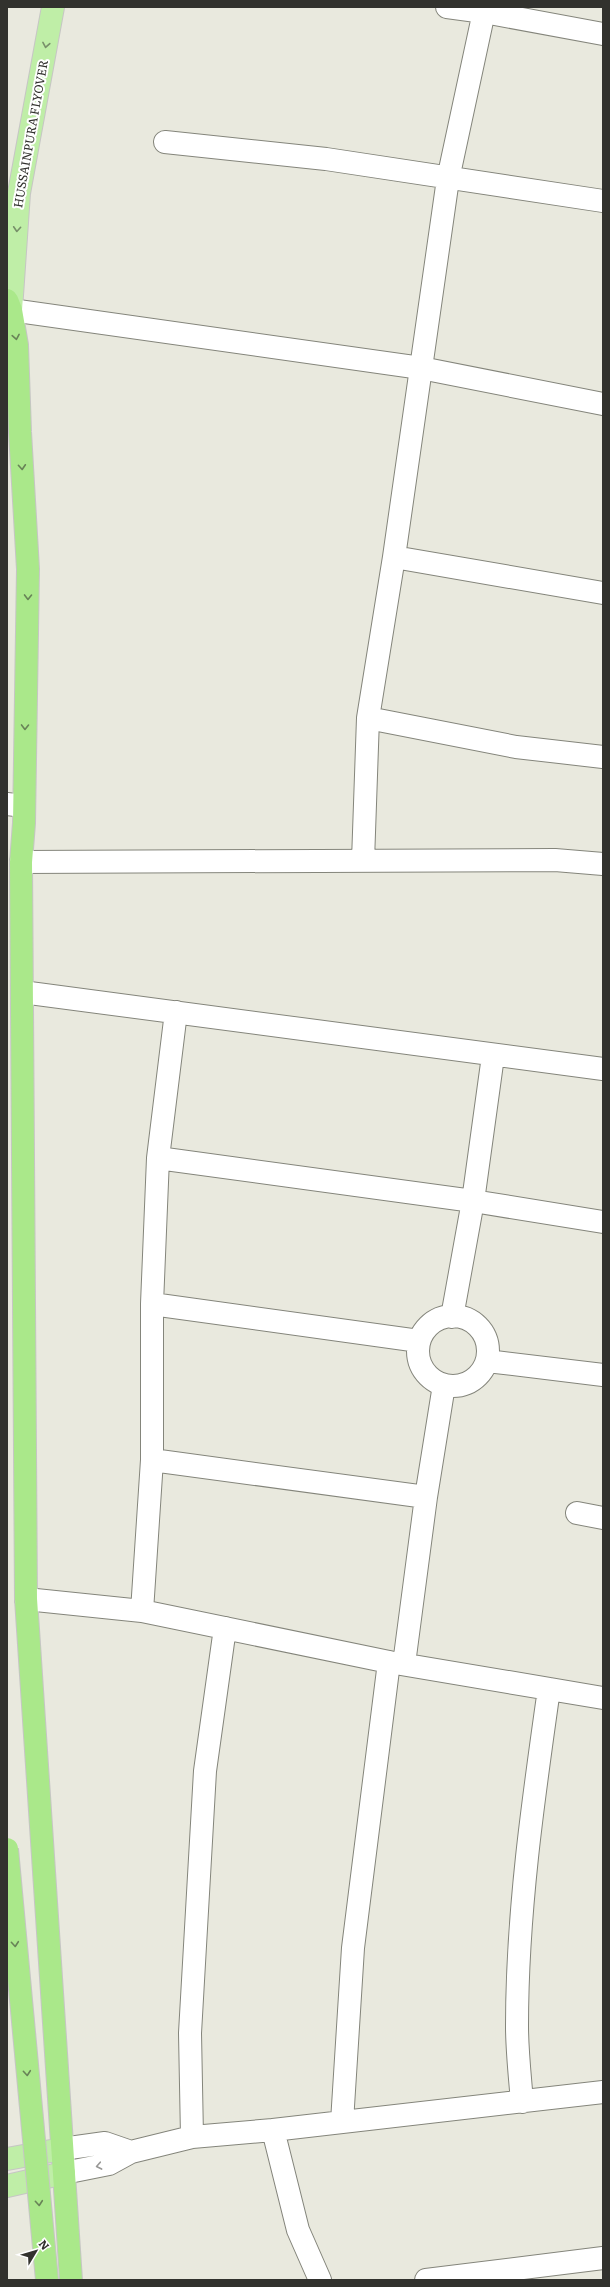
<svg xmlns="http://www.w3.org/2000/svg" width="610" height="2287" font-family="Literata,serif">
	<style>
		.lines { fill: none; stroke-linecap: round; stroke-linejoin: round }
		.minor-casing { stroke: #84857b; stroke-width: 24 }
		.tertiary-casing { stroke: #84857b; stroke-width: 24 }
		.secondary-casing { stroke: #84857b; stroke-width: 24 }
		.primary-casing { stroke: #c6c6c4; stroke-width: 24 }
		.trunk-casing { stroke: #c6c6c4; stroke-width: 24 }
		.minor { stroke: #fff; stroke-width: 22 }
		.tertiary { stroke: #fff; stroke-width: 22 }
		.secondary { stroke: #fff; stroke-width: 22 }
		.primary { stroke: #bfeea7; stroke-width: 22 }
		.trunk { stroke: #aae88a; stroke-width: 22 }
		.trunk-bridge-casing { stroke: #c6c6c4; stroke-width: 24; stroke-linecap: butt }
		.trunk-bridge { stroke: #aae88a; stroke-width: 22 }
		.oneway { stroke: #78906a }
		.oneway2 { stroke: #688457 }
		.oneway3 { stroke: #989896 }
		.labels { text-anchor: middle; stroke-width: 4; stroke-linejoin: round; paint-order: stroke }
		.street-label { font-size: 12px; fill: #32322e; stroke: #fff }
	</style>
	<rect width="100%" height="100%" fill="#e9e9de"/>
	<g class="lines">
		<defs>
			<path id="minor" d="M447 7 484 12 603 34
				M485 7 448 179 394 557 368 718 516 747 603 757
				M165 142 326 159 603 201
				M394 557 603 593
				M363 861 368 718
				M21 862 555 860 603 864
				M22 992 603 1069
				M158 1158 473 1201 603 1222
				M152 1304 419 1341
				M418 1351a35 35 0 1 1 70 0a35 35 0 1 1-70 0Z
				M452 1317 473 1201 493 1056
				M487 1361 603 1375
				M152 1460 426 1497 444 1385
				M577 1513 603 1518
				M26 1599 142 1611 389 1662 603 1698
				M142 1611 152 1460V1304L158 1158 176 1012
				M404 1664 426 1497
				M522 2102C520 2077 517 2051 517 2026 517 1913 533 1801 549 1689
				M342 2122 353 1948 389 1662
				M273 2130 603 2092
				M192 2137 190 2033 205 1771 225 1628
				M62 2149 105 2143 131 2152
				M64 2173 109 2164 131 2152 192 2137 273 2130 298 2230 320 2280
				M426 2280 603 2258"/>
			<path id="tertiary" d="M11 310 421 368 603 404"/>
			<path id="secondary" d="M7 804 24 806"/>
			<path id="primary" d="M11 310 19 193 53 7
				M7 2159 62 2149
				M7 2186 64 2173"/>
			<path id="trunk" d="M7 300 11 310 17 345 20 432 28 569 24 823 21 862 26 1599 71 2280"/>
		</defs>
		<use href="#minor" class="minor-casing"/>
		<use href="#tertiary" class="tertiary-casing"/>
		<use href="#secondary" class="secondary-casing"/>
		<use href="#primary" class="primary-casing"/>
		<use href="#trunk" class="trunk-casing"/>
		<use href="#minor" class="minor"/>
		<use href="#tertiary" class="tertiary"/>
		<use href="#secondary" class="secondary"/>
		<use href="#primary" class="primary"/>
		<use href="#trunk" class="trunk"/>
		<defs>
			<path id="trunk-bridge" d="M7 1849 47 2280"/>
		</defs>
		<use href="#trunk-bridge" class="trunk-bridge-casing"/>
		<use href="#trunk-bridge" class="trunk-bridge"/>
	</g>
	<defs><path id="oneway-chevron" d="M-2-3.5L2.5 0L-2 3.5" fill="none" stroke-width="1.6" stroke-linecap="round" stroke-linejoin="round"/></defs>
	<g class="oneway">
		<use href="#oneway-chevron" transform="translate(46 45) rotate(100)"/>
		<use href="#oneway-chevron" transform="translate(17 229) rotate(94)"/>
	</g>
	<g class="oneway2">
		<use href="#oneway-chevron" transform="translate(16 337) rotate(80)"/>
		<use href="#oneway-chevron" transform="translate(22 467) rotate(86)"/>
		<use href="#oneway-chevron" transform="translate(28 597) rotate(91)"/>
		<use href="#oneway-chevron" transform="translate(25 727) rotate(91)"/>
		<use href="#oneway-chevron" transform="translate(15 1944) rotate(85)"/>
		<use href="#oneway-chevron" transform="translate(27 2073) rotate(85)"/>
		<use href="#oneway-chevron" transform="translate(39 2203) rotate(85)"/>
	</g>
	<use class="oneway3" href="#oneway-chevron" transform="translate(99 2166) rotate(169)"/>
	<g class="labels">
		<g class="street-label">
			<text transform="translate(31 134) rotate(-80)" y="4">HUSSAINPURA FLYOVER</text>
		</g>
	</g>
	<rect width="610" height="2287" fill="none" stroke="#32322e" stroke-width="16"/>
	<g transform="translate(36 2251) rotate(52)" stroke="#ffffff" stroke-width="3" paint-order="stroke">
	<path d="M0-3L7 15L0 10L-7 15Z" fill="#32322e"/>
	<text y="-6" font-size="11" font-weight="bold" text-anchor="middle" fill="#32322e">N</text>
	</g>
</svg>
